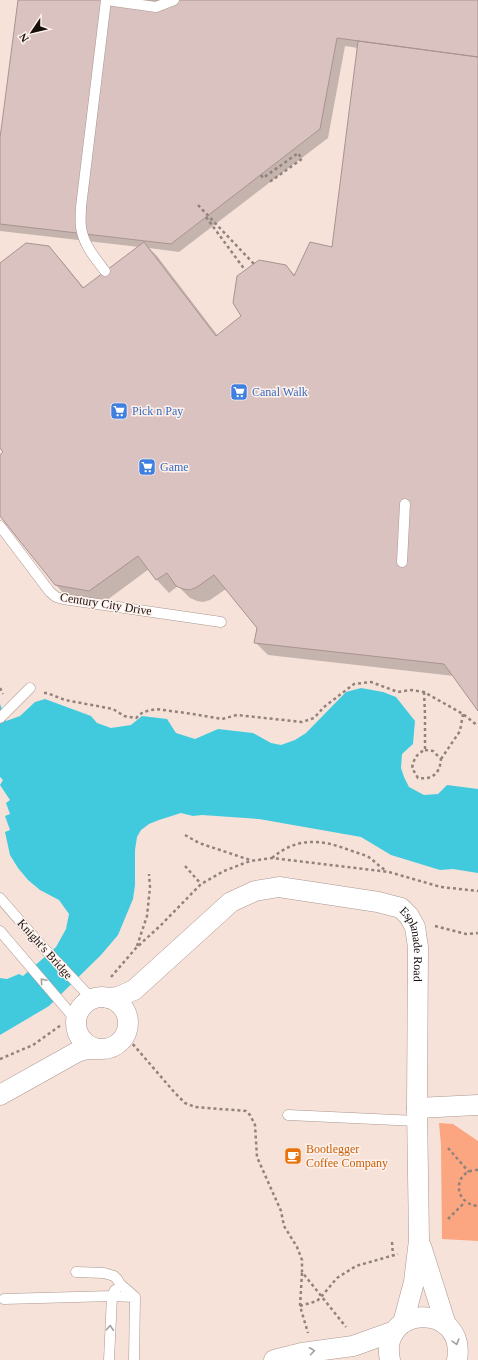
<svg xmlns="http://www.w3.org/2000/svg" width="478" height="1360" font-family="Georgia,serif">
	<style>
		.green { fill: #fba680 }
		.water { fill: #41cade }
		.shadow { fill: #0003; fill-rule: evenodd }
		.building { fill: #d9c2c0; stroke: #a99391 }
		.lines { fill: none; stroke-linecap: round; stroke-linejoin: round }
		.service-casing { stroke: #ab978f; stroke-width: 11 }
		.minor-casing { stroke: #ab978f; stroke-width: 21 }
		.path { stroke: #91837c; stroke-width: 2.5; stroke-dasharray: 3 3; stroke-linecap: butt }
		.service { stroke: #fff; stroke-width: 10 }
		.minor { stroke: #fff; stroke-width: 20 }
		.oneway { stroke: #a29f9e }
		.labels { text-anchor: middle; stroke-width: 3; stroke-linejoin: round; paint-order: stroke }
		.shop-label { font-size: 12px; fill: #366cbe; stroke: #fef1ec; text-anchor: start }
		.street-label { font-size: 12px; fill: #160f0c; stroke: #fef1ec }
		.food-label { font-size: 12px; fill: #c56008; stroke: #fef1ec; text-anchor: start }
	</style>
	<rect width="100%" height="100%" fill="#f7e2d9"/>
	<path class="green" d="M439 1123 453 1124 478 1141V1241L442 1239 441 1145Z"/>
	<path class="water" d="M361 688 383 692 396 697 415 721 413 744 402 754 401 768 404 777 409 787 424 795 438 794 447 785 478 789V873L453 869 440 870 391 855 361 837 259 819 202 815 193 816 181 813 159 820 149 824 141 830 137 837 135 850V885L133 899 118 935 101 955 49 1006 0 1035V978L7 979 19 974 23 976 56 947 66 929 69 914 59 900 40 890 28 880 18 868 10 855 5 832 10 830 5 816 10 814 6 803 10 800 0 785 3 780 0 777V704L6 721 20 716 35 702 45 699 91 716 97 723 111 728 131 725 142 716 167 719 176 733 195 739 218 729 253 733 271 743 281 745 295 740 306 733 346 692Z"/>
	<path class="shadow" d="M19 0H478V709L454 676 268 655 255 642 258 628 226 589 210 600 203 602 197 601 190 598 178 586 169 593 157 580 149 569 103 603 68 598 55 584 0 514V456L4 452 0 447V264L48 247 61 260 84 288 139 247 0 231V145ZM345 46 358 48 333 248 296 276 286 266 243 316 218 336 157 256 149 248 179 252 328 138Z"/>
	<path class="building" d="M18 0H478V57L337 38 320 129 171 244 0 224V138Z
		M358 41 478 57V711L444 664 254 643 257 628 214 575 197 587 190 590 183 589 176 586 167 573 156 580 138 556 89 591 55 585 0 516V455L3 452 0 448V263L26 243 49 246 83 288 144 242 216 336 241 316 233 303 237 276 259 260 286 265 294 276 310 242 332 247Z"/>
	<g class="lines">
		<defs>
			<path id="service" d="M106 0 156 7 174 0
				M105 271C95 258 83 244 81 227 80 221 81 214 81 207L106 0
				M0 526 50 592 56 597 63 599 221 622
				M402 562 405 504
				M0 718 30 688
				M0 898 40 944 92 999
				M0 931 76 1020
				M288 1115 417 1121
				M76 1272 104 1273 114 1276 117 1279 120 1284 135 1297 134 1360
				M4 1299 112 1296 135 1297
				M109 1360 112 1296 115 1290"/>
			<g id="minor">
				<circle cx="102" cy="1023" r="26"/>
				<path id="s1" d="M108 998 118 997 134 990 231 902 255 891 279 887 378 902 401 908 409 916 415 927 418 947 417 1108 419 1240 414 1282 403 1323"/>
				<path d="M0 1095 77 1052 87 1049H97"/>
				<path d="M417 1108 478 1105"/>
				<path d="M421 1246 446 1325"/>
				<path d="M274 1360 302 1353 353 1346 395 1331"/>
				<path d="M390 1360C378 1304 467 1302 457 1360"/>
			</g>
		</defs>
		<use href="#service" class="service-casing"/>
		<use href="#minor" class="minor-casing"/>
		<path class="path" d="M261 175 263 178 298 153 302 159 268 183
			M198 205 254 264
			M206 217 245 270
			M0 688 3 694
			M424 692 425 714V750
			M44 693H47L65 700 113 709 124 716 136 718 143 712 156 709 193 714 222 719 237 715 302 722 314 718 324 707 354 684 371 682 398 692 411 690 424 692 463 714 478 726
			M425 750 433 751 441 759C440 773 433 780 418 778L412 768C414 759 416 754 425 750Z
			M441 759 460 731 463 714
			M185 835 199 843 250 860
			M272 858C297 837 321 839 349 850 355 852 361 854 367 856 374 860 379 867 387 871
			M185 866 201 884
			M435 926 466 934 478 933
			M137 946 147 916 150 887 149 874
			M111 977 136 948 161 925 201 884 224 871 250 861 272 858 389 872 441 887 478 891
			M125 1035 175 1093 185 1103 195 1107 246 1111 250 1115 255 1125 257 1157 281 1211 284 1226 297 1247 302 1260V1272L346 1327
			M0 1059 33 1045 61 1025
			M448 1148 469 1172
			M478 1170C454 1169 451 1203 478 1206
			M448 1219 465 1202
			M392 1242 393 1256
			M302 1273 300 1306 308 1333
			M300 1306 317 1301 321 1297 337 1278 356 1266 398 1254"/>
		<use href="#service" class="service"/>
		<use href="#minor" class="minor"/>
	</g>
	<defs><path id="oneway-chevron" d="M-2-3.5L2.5 0L-2 3.5" fill="none" stroke-width="1.6" stroke-linecap="round" stroke-linejoin="round"/></defs>
	<g class="oneway">
		<use href="#oneway-chevron" transform="translate(43 981) rotate(-131)"/>
		<use href="#oneway-chevron" transform="translate(110 1328) rotate(-87)"/>
		<use href="#oneway-chevron" transform="translate(456 1342) rotate(74)"/>
		<use href="#oneway-chevron" transform="translate(312 1351) rotate(-8)"/>
	</g>
	<defs>
		<symbol id="supermarket-square" viewBox="-11 -11 22 22"><rect x="-9" y="-9" width="18" height="18" rx="4" fill="#3f7fe0" stroke="#fef1ec"/><path d="M-6-5.5h2.5l.6 2H6L4.5 2H-2.5L-4.4-4H-6ZM-1.5 3.2a1.3 1.3 0 1 0 .1 0ZM3 3.2a1.3 1.3 0 1 0 .1 0Z" fill="#fff"/></symbol>
		<symbol id="cafe-square" viewBox="-11 -11 22 22"><rect x="-9" y="-9" width="18" height="18" rx="4" fill="#e8710a" stroke="#fef1ec"/><path d="M-5.5-4.5H6V0H3Q3 3.5 0 3.5H-2.5Q-5.5 3.5-5.5 0ZM3-3.2v2h1.7v-2ZM-6 4.5H4V6H-6Z" fill="#fff"/></symbol>
	</defs>
	<g fill-rule="evenodd">
		<use href="#supermarket-square" x="229" y="382" width="20" height="20"/>
		<use href="#supermarket-square" x="109" y="401" width="20" height="20"/>
		<use href="#supermarket-square" x="137" y="457" width="20" height="20"/>
		<use href="#cafe-square" x="283" y="1146" width="20" height="20"/>
	</g>
	<g class="labels">
		<g class="shop-label">
			<text x="252" y="396">Canal Walk</text>
			<text x="132" y="415">Pick n Pay</text>
			<text x="160" y="471">Game</text>
		</g>
		<g class="street-label">
			<text transform="translate(106 604) rotate(9)" y="4">Century City Drive</text>
			<text dy="4" stroke="none"><textPath href="#s1" startOffset="373">Esplanade Road</textPath></text>
			<text transform="translate(45 949) rotate(48)" y="4">Knight's Bridge</text>
		</g>
		<g class="food-label">
			<text x="306" y="1153">Bootlegger<tspan x="306" dy="14">Coffee Company</tspan></text>
		</g>
	</g>
	<g transform="translate(32 32) rotate(235)" stroke="#fef1ec" stroke-width="3" paint-order="stroke">
	<path d="M0-3L7 15L0 10L-7 15Z" fill="#160f0c"/>
	<text y="-6" font-size="11" font-weight="bold" text-anchor="middle" fill="#160f0c">N</text>
	</g>
</svg>
